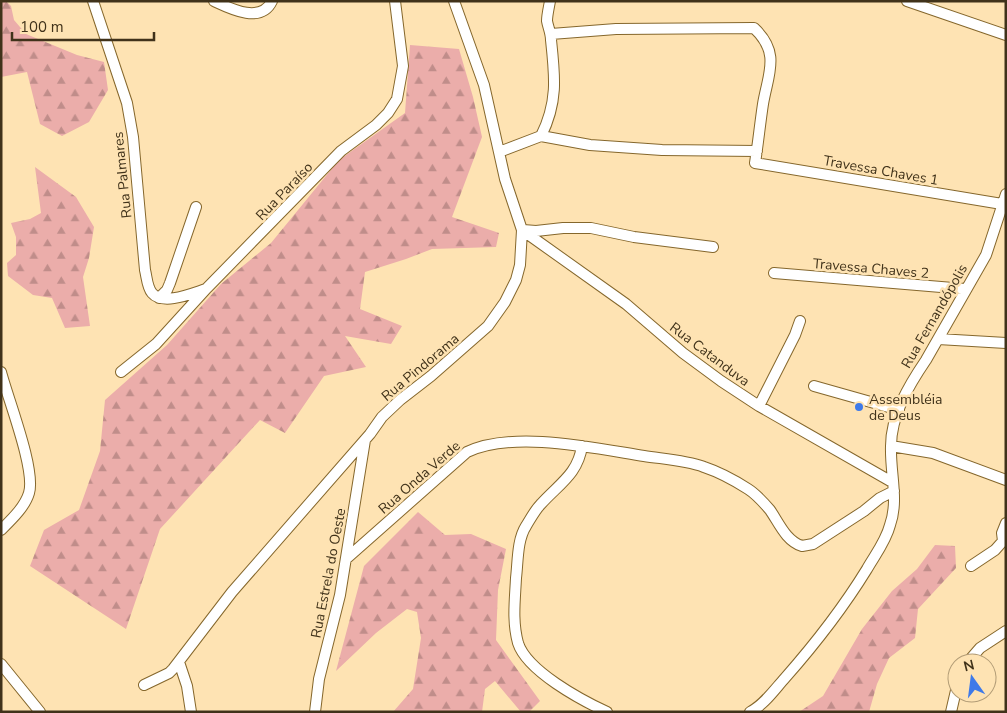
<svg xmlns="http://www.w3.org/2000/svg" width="1007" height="713" font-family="'Nunito Sans',sans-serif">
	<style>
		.forest { fill: url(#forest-firs) }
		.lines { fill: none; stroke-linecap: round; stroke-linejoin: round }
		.minor-casing { stroke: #85672c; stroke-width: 12 }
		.minor { stroke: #fff; stroke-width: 10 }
		.poi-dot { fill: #3e7ae9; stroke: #fee3b3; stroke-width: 2 }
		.labels { text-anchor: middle; stroke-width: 5; stroke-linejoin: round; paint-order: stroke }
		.street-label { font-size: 14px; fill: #40321a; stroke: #fee3b3 }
		.poi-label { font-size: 14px; fill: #40321a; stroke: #fee3b3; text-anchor: start }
	</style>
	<defs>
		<pattern id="forest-firs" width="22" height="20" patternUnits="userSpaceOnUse" patternTransform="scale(1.25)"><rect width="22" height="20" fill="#ebadaa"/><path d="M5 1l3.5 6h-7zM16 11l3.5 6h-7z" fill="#c08d8a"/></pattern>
	</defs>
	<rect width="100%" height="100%" fill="#fee3b3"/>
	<path class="forest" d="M1 1H6L11 6 14 20 26 34 77 55 104 62 108 90 89 122 62 136 40 124 27 72 1 77Z
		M410 45 459 49 473 97 482 137 452 217 499 233 496 247 432 249 406 259 365 272 360 309 402 326 391 344 345 336 366 367 324 376 285 433 260 420 160 529 126 629 30 566 44 530 79 510 100 451 105 400 167 345 221 284 271 243 339 160 405 113Z
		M35 167 76 197 94 227 89 258 83 277 90 326 65 328 52 298 33 295 8 276 7 263 16 255V237L11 223 30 219 41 213Z
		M418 512 445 535 471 534 506 549 498 590 496 640 540 701 529 712H521L495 681 485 689 482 712H393L413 689 421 638 417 612 407 609 376 633 336 671 364 566Z
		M935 545 955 546 956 568 918 609 915 638 889 658 877 684 869 712H799L823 696 862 629 892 591 917 569Z"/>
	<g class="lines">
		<defs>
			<path id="minor" d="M93 1 127 103 133 137 145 270C147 278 147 287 152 293 163 306 193 293 206 289
				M214 1C231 9 261 24 272 1
				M907 1 1006 35
				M551 34 616 29 754 28C781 53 768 74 763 104 760 124 758 144 755 163L1002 204
				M541 136 590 145 662 150 757 151
				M499 152 541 136C558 102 555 77 551 40 551 33 548 27 547 21 547 15 549 7 550 1
				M522 230 626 304 683 353 721 381 759 406 892 482
				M523 230 536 231 563 228H591L634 237 713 247
				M774 273 965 289
				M159 298 167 290 170 283 196 207
				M938 339 1006 343
				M1 372C8 399 36 470 29 493 25 507 11 520 1 530
				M121 372 156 344 207 288 341 151 376 125 388 113 397 99 403 66 395 1
				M814 386 899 410
				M759 406 795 335 800 321
				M582 446C578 474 559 484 541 504 535 510 531 518 526 526 517 540 518 562 516 578 515 600 512 621 518 643 527 671 581 700 607 712
				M891 446 933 453 1006 480
				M346 559 467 452C513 430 594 448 644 456 663 459 685 460 704 467 719 472 734 480 748 489 756 494 764 503 770 510 779 523 786 541 802 546L813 544 864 511 880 498 894 491
				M971 566 995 550 1003 541 1002 533 1006 523
				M179 662 187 686 191 712
				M967 663 980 648 1006 631
				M1 664 40 712
				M144 685 169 673 173 669 232 592 370 434 382 417 400 400 431 376 488 326 505 302 516 280 520 265 522 230 505 179 484 85 454 1
				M315 712 319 679 340 595 365 440
				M750 712C764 705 775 689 785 678 815 644 843 608 867 569 875 555 886 541 890 525 899 500 890 473 891 446 891 415 909 385 926 360L986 255 1006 194
				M951 712 957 686"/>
		</defs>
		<use href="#minor" class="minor-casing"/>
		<use href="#minor" class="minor"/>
	</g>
	<circle class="poi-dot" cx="859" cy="407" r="5"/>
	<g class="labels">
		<g class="street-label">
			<text transform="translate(881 170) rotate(10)" y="5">Travessa Chaves 1</text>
			<text transform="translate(122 175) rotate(-96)" y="5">Rua Palmares</text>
			<text transform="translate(284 191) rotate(-46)" y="5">Rua Paraíso</text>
			<text transform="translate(871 268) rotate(5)" y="5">Travessa Chaves 2</text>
			<text transform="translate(934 316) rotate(-60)" y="5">Rua Fernandópolis</text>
			<text transform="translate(710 354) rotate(37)" y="5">Rua Catanduva</text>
			<text transform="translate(420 367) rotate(-40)" y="5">Rua Pindorama</text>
			<text transform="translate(419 477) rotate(-41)" y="5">Rua Onda Verde</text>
			<text transform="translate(328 573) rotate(-79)" y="5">Rua Estrela do Oeste</text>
		</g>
		<g class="poi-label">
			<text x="869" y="404">Assembléia<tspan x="869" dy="16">de Deus</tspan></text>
		</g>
	</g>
	<rect width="1007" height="713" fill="none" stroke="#40321a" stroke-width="5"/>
	<g transform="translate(972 678) rotate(346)"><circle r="24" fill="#fee3b3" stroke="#b29c76"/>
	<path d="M0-4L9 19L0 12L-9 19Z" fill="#3e7ae9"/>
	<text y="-8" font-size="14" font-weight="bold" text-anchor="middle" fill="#40321a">N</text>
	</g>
	<path d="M12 32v8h142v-8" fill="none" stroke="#40321a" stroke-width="2.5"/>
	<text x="20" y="32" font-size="15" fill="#40321a" stroke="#fee3b3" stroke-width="4" paint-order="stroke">100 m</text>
</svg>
